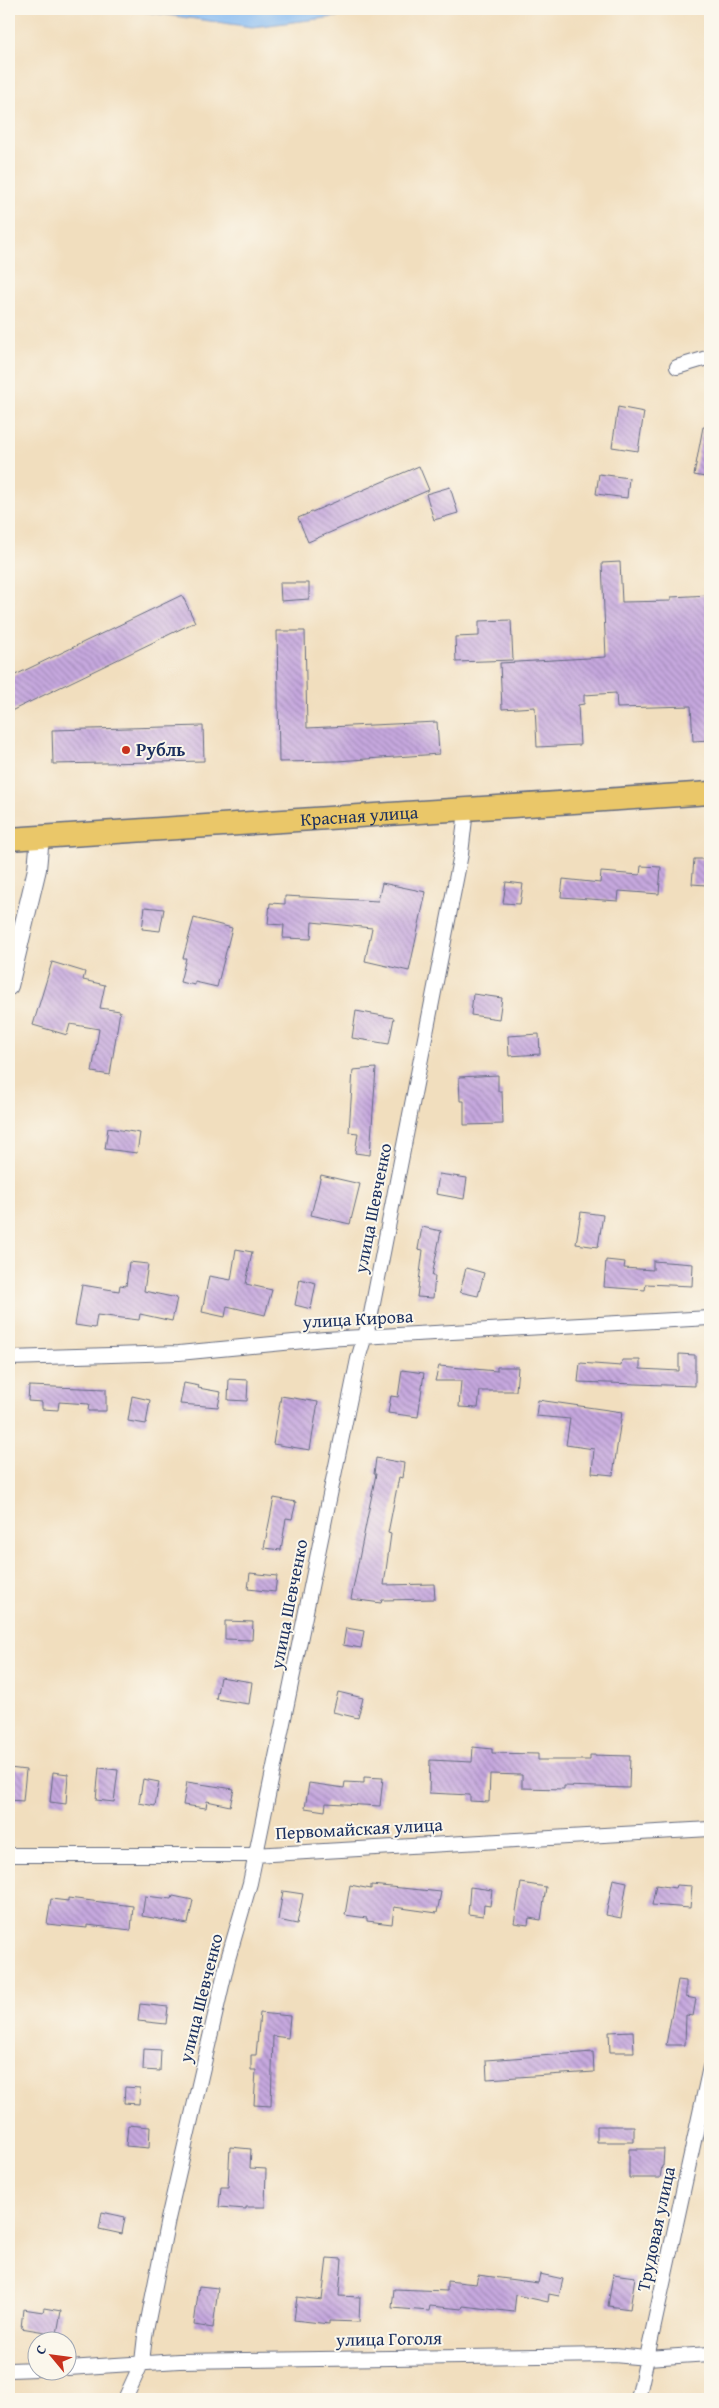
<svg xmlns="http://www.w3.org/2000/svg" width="719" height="2408" font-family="'Gentium Book Plus',serif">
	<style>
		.water { fill: #83b9f2; stroke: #4f74a8 }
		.building { fill: url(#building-back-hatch) }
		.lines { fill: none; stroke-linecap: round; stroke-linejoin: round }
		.minor-casing { stroke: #666c80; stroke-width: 16 }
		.tertiary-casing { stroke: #666c80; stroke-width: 20 }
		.primary-casing { stroke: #666c80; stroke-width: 25 }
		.minor { stroke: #fff; stroke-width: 14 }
		.tertiary { stroke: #fff; stroke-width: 18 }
		.primary { stroke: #eac769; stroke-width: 22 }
		.poi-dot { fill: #c8321e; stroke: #fbf7ec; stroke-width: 2 }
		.labels { text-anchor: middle; stroke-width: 4; stroke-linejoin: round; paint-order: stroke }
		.poi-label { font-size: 18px; font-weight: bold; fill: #1b2f5e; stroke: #fbf7ec; text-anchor: start }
		.street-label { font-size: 18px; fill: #1b2f5e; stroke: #fbf7ec }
	</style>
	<defs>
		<pattern id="building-back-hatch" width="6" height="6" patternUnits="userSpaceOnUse" patternTransform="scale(1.25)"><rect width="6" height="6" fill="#c6a8de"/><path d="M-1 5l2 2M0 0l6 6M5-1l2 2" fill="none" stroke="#a089b7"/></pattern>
	</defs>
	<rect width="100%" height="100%" fill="#fbf7ec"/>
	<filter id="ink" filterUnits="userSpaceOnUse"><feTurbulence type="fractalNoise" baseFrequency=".02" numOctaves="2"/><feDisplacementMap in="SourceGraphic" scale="10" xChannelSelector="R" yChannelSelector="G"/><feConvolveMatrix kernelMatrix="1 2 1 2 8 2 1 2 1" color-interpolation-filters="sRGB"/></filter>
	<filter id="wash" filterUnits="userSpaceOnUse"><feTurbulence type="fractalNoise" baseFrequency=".0096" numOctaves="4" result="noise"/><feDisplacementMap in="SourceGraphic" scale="20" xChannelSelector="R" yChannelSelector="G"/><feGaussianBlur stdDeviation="1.12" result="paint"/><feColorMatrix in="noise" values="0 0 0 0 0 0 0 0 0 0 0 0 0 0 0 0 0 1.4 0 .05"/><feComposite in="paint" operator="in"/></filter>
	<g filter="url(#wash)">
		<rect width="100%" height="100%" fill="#f1debe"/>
		<path class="water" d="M125 9H400L252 27Z"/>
		<g id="blocks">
			<path class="building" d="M618 407 644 412 638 451 612 447Z
				M703 427 710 428V478L694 475Z
				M419 466 429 490 308 542 298 518Z
				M599 474 629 478 627 498 596 494Z
				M450 487 458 513 434 520 426 494Z
				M620 562 622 602 671 601V597L709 595 710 740 693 741 691 706 617 708 616 693 584 695V704L578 705 580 745 537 747 535 707 502 709 500 663 606 657 602 563Z
				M280 583H309V599L281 601Z
				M182 595 195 622 9 712V678Z
				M511 620 513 660 456 662 455 637 479 636V621Z
				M277 631H305L307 728 437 722 439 754 337 761 279 762Z
				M203 726 204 761 53 764 52 730Z
				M694 859H708L706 885 692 884Z
				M641 866 661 867 659 894 619 891 618 901 561 897 563 879 600 883 601 872 640 875Z
				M506 882 523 884 520 904 503 903Z
				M382 883 426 892 409 971 365 961 372 928 312 922 311 939 283 938 284 925 268 924 270 903 285 904V896L378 901Z
				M145 907 164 909 160 931 142 929Z
				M194 918 232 928 217 987 195 982V985L180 982 186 958H183Z
				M52 962 85 972 83 980 105 985 100 1008 120 1011 110 1075 92 1072 99 1029 70 1024 67 1035 33 1025Z
				M473 994 502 998 499 1019 471 1015Z
				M356 1011 394 1018 389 1044 352 1038Z
				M539 1034 540 1054 509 1056 508 1036Z
				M376 1068 370 1155 355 1153 358 1133 349 1132 353 1070Z
				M498 1075V1091H502L503 1124 464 1125V1101H460L459 1077Z
				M108 1128 140 1133 137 1153 105 1149Z
				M439 1174 467 1178 464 1199 436 1194Z
				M321 1175 360 1184 350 1224 311 1215Z
				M581 1212 603 1215 598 1247 576 1244Z
				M422 1227 441 1231 432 1276H435L433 1298 417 1297 423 1250 418 1249Z
				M236 1249 252 1252 246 1284 272 1290 265 1315 227 1306 225 1317 202 1312 209 1276 231 1280Z
				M606 1260 625 1262 624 1268 653 1270V1261L693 1264 692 1286 646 1284 645 1290 604 1287Z
				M129 1262 148 1264 144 1291 177 1298 172 1321 140 1314 139 1320 97 1315 95 1328 75 1325 82 1285 119 1291 120 1285 126 1286Z
				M466 1268 484 1273 478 1296 460 1292Z
				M300 1279 316 1283 311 1309 295 1305Z
				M679 1354 695 1355V1386L578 1382 580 1363 621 1366 622 1360H640V1369L679 1371Z
				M439 1366 497 1371V1367H518L516 1391H480L478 1408 459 1407 461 1381H435Z
				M402 1370 424 1373 418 1417 388 1413 391 1396 398 1397Z
				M229 1379 248 1380 247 1401 228 1400Z
				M184 1383 199 1386 198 1388 221 1392 218 1407 180 1404Z
				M29 1386 106 1389V1411H88L89 1404 59 1402 58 1410 42 1409V1402L28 1401Z
				M132 1396 150 1400 146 1424 128 1421Z
				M281 1396 318 1402 310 1450 273 1444Z
				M538 1400 622 1412 613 1475 592 1473 594 1449 566 1445 570 1419 536 1416Z
				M376 1458 404 1463 402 1478 399 1477 388 1533 391 1534 384 1585 434 1584 435 1599 382 1600 381 1603 351 1599 376 1474H374Z
				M274 1498 296 1502 292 1519 286 1518 281 1550 264 1548Z
				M250 1573 277 1576 275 1592 248 1589Z
				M225 1621 253 1622 252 1640 225 1639Z
				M346 1628 364 1631 361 1648 343 1645Z
				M220 1677 252 1682 249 1704 216 1699Z
				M338 1692 363 1698 358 1718 333 1712Z
				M473 1747 492 1749V1753L538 1754V1760H590V1755L630 1756 629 1788 564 1786V1789L522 1788V1775L490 1774 489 1802 470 1801V1795L429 1793 430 1760 472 1762Z
				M9 1768 26 1770 23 1801 9 1800Z
				M99 1768 118 1770 114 1802 96 1800Z
				M53 1772 68 1774 66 1804 50 1802Z
				M364 1777 383 1778 380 1806 326 1803 325 1811 305 1808 309 1783 344 1788 345 1782 364 1783Z
				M143 1779 159 1782 155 1806 139 1803Z
				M187 1782 234 1789 230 1806 207 1801 206 1808 183 1805Z
				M613 1879 627 1882 621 1918 606 1915Z
				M521 1883 546 1887 541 1920 529 1918 528 1925 514 1923Z
				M350 1885 371 1889V1885L441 1892 437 1913 394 1907 392 1924 367 1921V1918L345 1915Z
				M656 1885 675 1888 676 1885 692 1886 690 1908 652 1905Z
				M470 1887 492 1890 490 1906 484 1905 483 1916 468 1914Z
				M283 1891 303 1894 297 1924 278 1920Z
				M145 1896 172 1899 173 1896 193 1900 188 1924 142 1916Z
				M68 1898 133 1906 131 1930 87 1925V1928L47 1924 51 1899 68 1901Z
				M678 1980 686 1981V1997L696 1999 693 2016 686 2015 685 2045H666Z
				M140 2004 168 2007 166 2024 138 2021Z
				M260 2013 290 2016 288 2038 273 2036 271 2106 254 2105 256 2070H251V2055H256Z
				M633 2031 634 2052H610L609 2032Z
				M144 2049 161 2050 160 2071 143 2070Z
				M593 2052 594 2072 487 2079 486 2060Z
				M125 2087 140 2088 139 2104 124 2103Z
				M128 2125 150 2127 149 2148 126 2146Z
				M597 2126H634V2142H597Z
				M230 2147 251 2149 250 2168 266 2169 265 2207H246V2209L219 2207 221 2187H228Z
				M629 2149H664L663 2166H662L660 2178H629Z
				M102 2212 125 2217 122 2234 99 2229Z
				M327 2258 342 2259 339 2296 360 2297 359 2322 329 2321V2324L294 2320 297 2297 322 2300Z
				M540 2274 563 2279 559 2296 549 2294 548 2302 516 2295 514 2312 463 2306 462 2309 430 2306 429 2311 392 2308 394 2289 447 2291V2281L476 2284 478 2275 538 2283Z
				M613 2274 635 2277 630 2309 608 2306Z
				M199 2286 218 2288 213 2328 194 2325Z
				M44 2308 61 2311 57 2334 21 2328 23 2309 43 2312Z"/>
		</g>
	</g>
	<g filter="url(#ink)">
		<use href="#blocks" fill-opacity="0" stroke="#666c80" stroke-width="1"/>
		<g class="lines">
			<defs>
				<path id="minor" d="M677 367 710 357
					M9 1358 179 1353 325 1339 710 1318
					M9 1855H254L710 1829
					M68 2368 179 2361 614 2355 647 2358 710 2354
					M9 2370 38 2369
					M125 2399 142 2362 145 2336 168 2219 228 1959 250 1883 358 1359 370 1319 461 854 466 810
					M638 2399 710 2067"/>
				<path id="tertiary" d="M9 986 37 869 40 837"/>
				<g id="primary">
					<path id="s1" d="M9 839 710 793"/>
				</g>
			</defs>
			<use href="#minor" class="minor-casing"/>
			<use href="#tertiary" class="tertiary-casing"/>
			<use href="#primary" class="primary-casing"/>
			<use href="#minor" class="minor"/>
			<use href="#tertiary" class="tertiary"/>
			<use href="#primary" class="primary"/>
		</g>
	</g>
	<circle class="poi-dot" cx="126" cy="750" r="5"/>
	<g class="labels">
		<g class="poi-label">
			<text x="136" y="756">Рубль</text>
		</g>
		<g class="street-label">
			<text dy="6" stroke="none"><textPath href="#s1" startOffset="351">Красная улица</textPath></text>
			<text transform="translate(373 1208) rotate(-79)" y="6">улица Шевченко</text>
			<text transform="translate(358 1319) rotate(-3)" y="6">улица Кирова</text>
			<text transform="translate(289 1604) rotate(-79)" y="6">улица Шевченко</text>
			<text transform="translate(359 1829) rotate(-3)" y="6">Первомайская улица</text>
			<text transform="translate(201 1998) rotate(-76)" y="6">улица Шевченко</text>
			<text transform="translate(656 2229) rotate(-78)" y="6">Трудовая улица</text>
			<text transform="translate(389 2339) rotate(-1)" y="6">улица Гоголя</text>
		</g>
	</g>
	<rect width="719" height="2408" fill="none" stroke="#fbf7ec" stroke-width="30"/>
	<g transform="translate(52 2356) rotate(299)"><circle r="24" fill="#fbf7ec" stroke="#a1a7b3"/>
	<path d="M0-4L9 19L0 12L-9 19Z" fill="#c8321e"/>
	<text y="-8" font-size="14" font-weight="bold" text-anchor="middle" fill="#1b2f5e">С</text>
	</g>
</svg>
